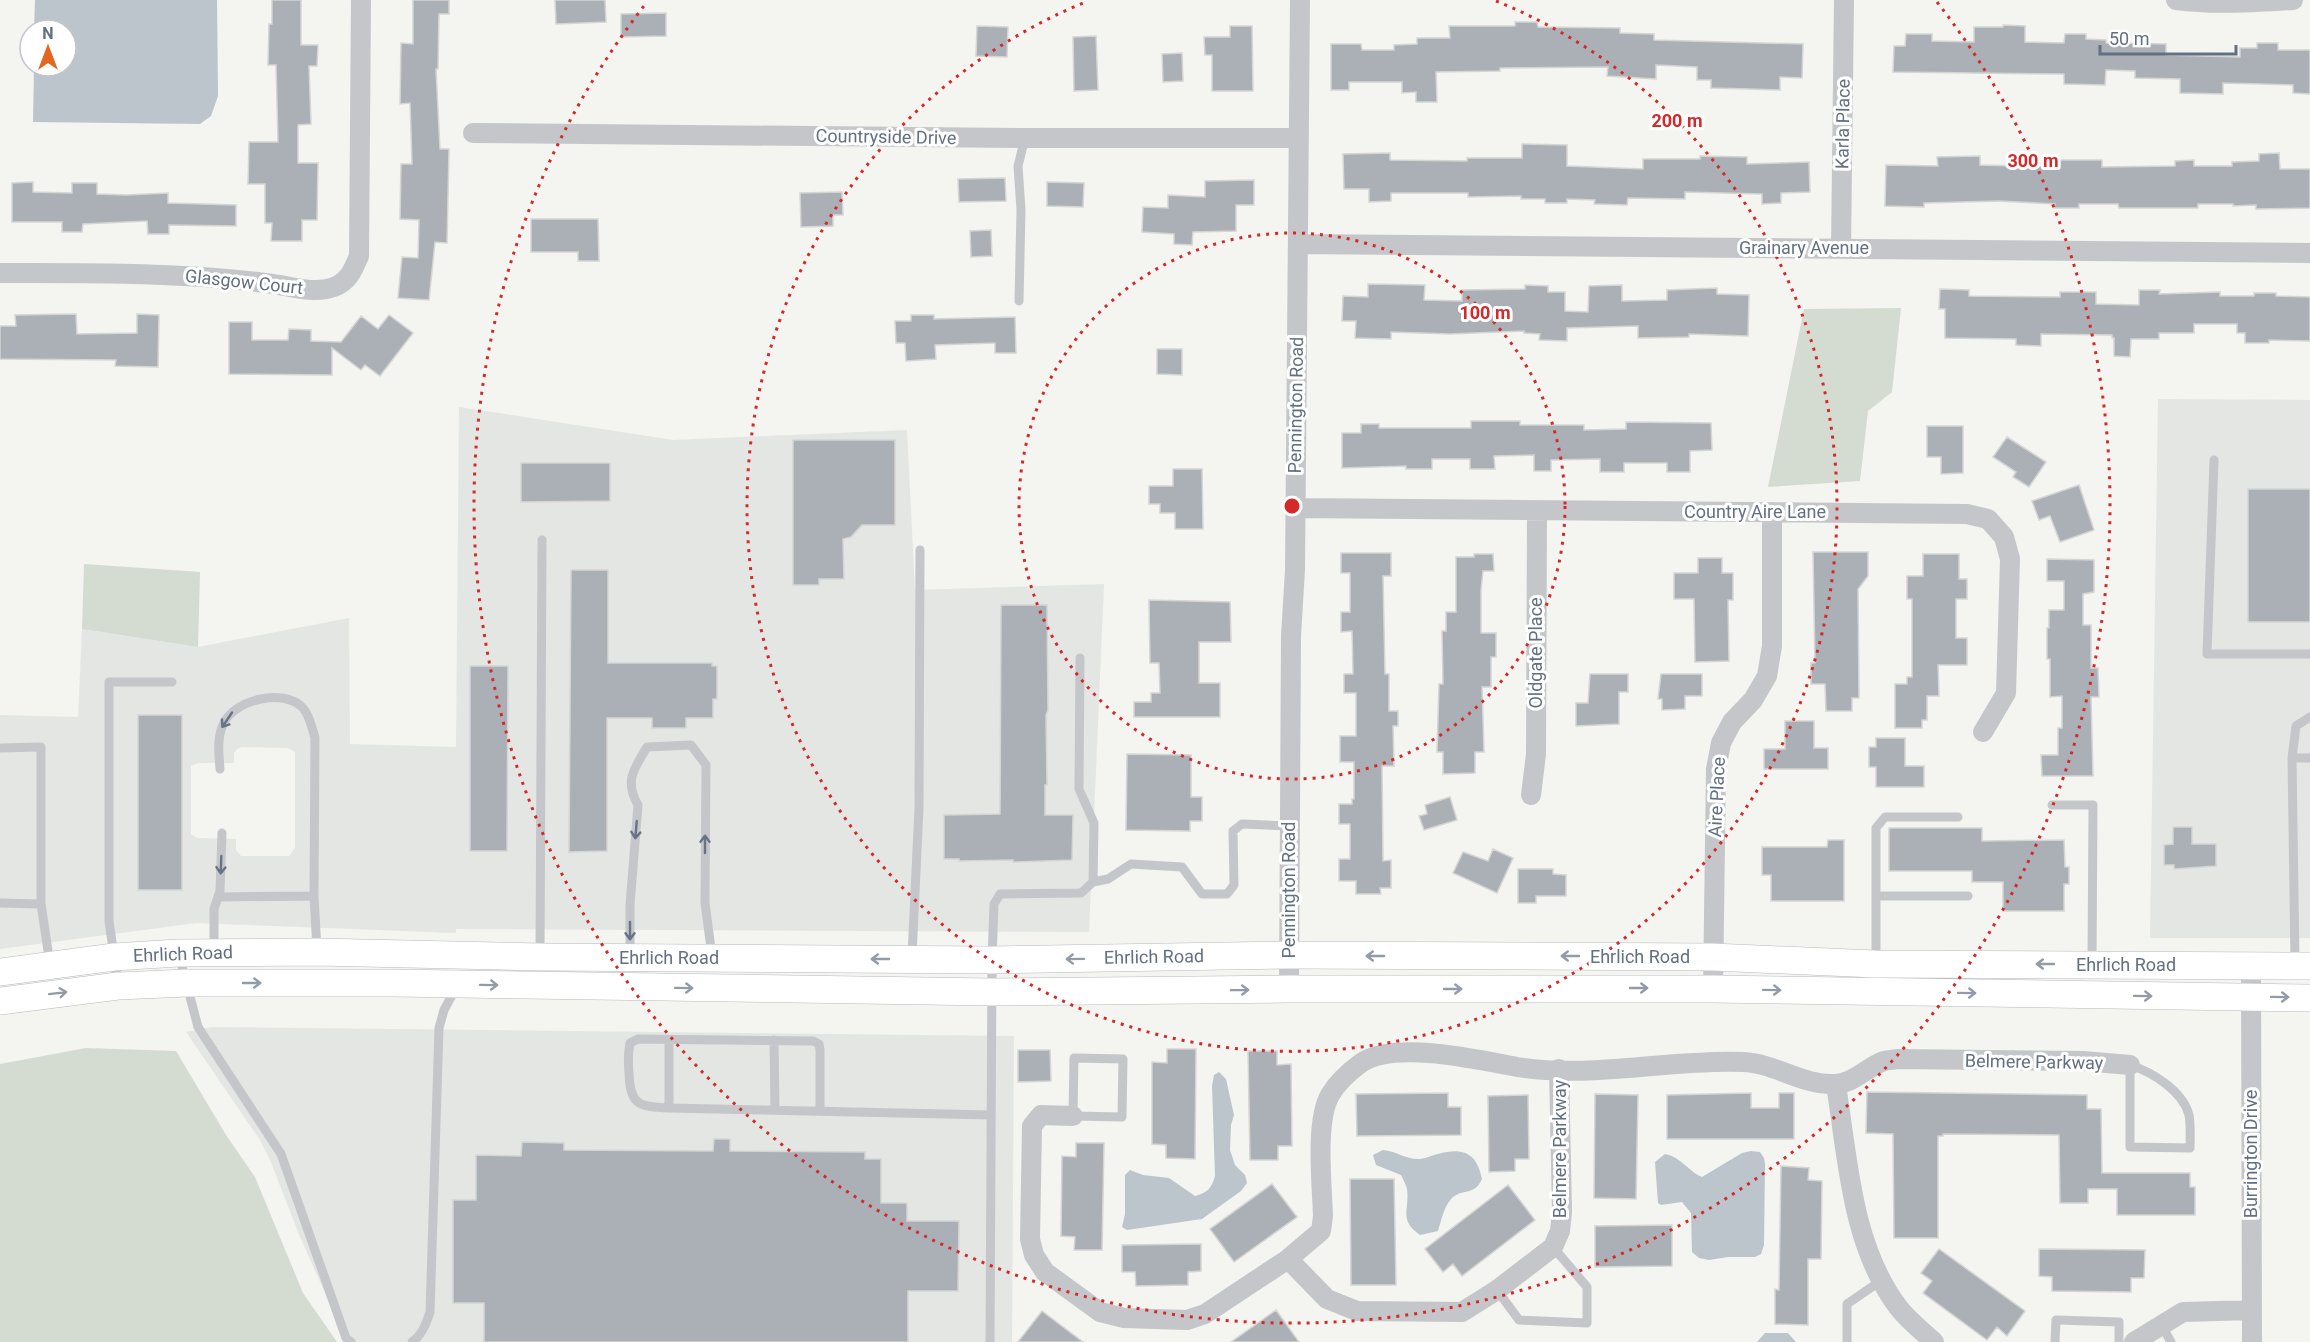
<svg xmlns="http://www.w3.org/2000/svg" width="2310" height="1342" font-family="Roboto,sans-serif">
	<style>
		.built { fill: #e4e6e4; fill-rule: evenodd }
		.green { fill: #d4dbd1 }
		.water { fill: #bcc5cc }
		.building { fill: #aab0b6; stroke: #d5d5d3; stroke-width: 1.5 }
		.lines { fill: none; stroke-linecap: round; stroke-linejoin: round }
		.secondary-casing { stroke: #b6b9be; stroke-width: 28 }
		.lane { stroke: #c4c6ca; stroke-width: 9 }
		.street { stroke: #c4c6ca; stroke-width: 20 }
		.secondary { stroke: #fff; stroke-width: 27 }
		.oneway { stroke: #687485 }
		.oneway2 { stroke: #929ba7 }
		.ring { fill: none; stroke: #d62828; stroke-width: 3; stroke-dasharray: 3 6 }
		.labels { text-anchor: middle; stroke-width: 6; stroke-linejoin: round; paint-order: stroke }
		.street-label { font-size: 18px; fill: #637081; stroke: #fff }
		.centre { fill: #d62828; stroke: #fff; stroke-width: 3 }
		.ring-label { font-size: 18px; text-anchor: middle; font-weight: bold; fill: #d62828; stroke: #fff; stroke-width: 6; stroke-linejoin: round; paint-order: stroke }
	</style>
	<rect width="100%" height="100%" fill="#f4f4f0"/>
	<path class="built" d="M2158 399 2310 400V938H2150Z
		M459 407 673 440 907 430 915 590 1104 584 1089 932 456 929V933L196 923 0 949V715L78 717 82 629 198 647 349 618 350 744 456 747ZM242 747 288 748 295 752V848L289 856H241L236 850V839L197 838 191 834V766L198 763H234V753L237 749Z
		M211 1027 1014 1036 1012 1342H347L300 1237 270 1160 260 1140 186 1032Z"/>
	<path class="green" d="M1901 308 1892 392 1868 411 1860 481 1768 487 1804 309Z
		M84 564 200 572 198 647 82 629Z
		M86 1048 176 1051 226 1135 255 1177 303 1293 337 1342H0V1064Z"/>
	<path class="water" d="M35 0H217L218 96 211 116 200 124 33 122 34 66H66V30H34Z
		M1219 1072 1226 1079 1234 1115 1231 1125 1230 1150 1235 1165 1245 1175 1247 1183 1241 1191 1202 1219 1127 1230 1122 1227 1125 1214V1175L1130 1170 1143 1175 1169 1178 1195 1196C1207 1193 1212 1188 1215 1176L1212 1086 1214 1075Z
		M1383 1150C1396 1151 1407 1160 1420 1159 1425 1159 1432 1155 1438 1154 1463 1147 1477 1153 1482 1179 1474 1197 1463 1187 1451 1199 1444 1207 1441 1221 1438 1231L1420 1235C1398 1220 1410 1209 1407 1189 1406 1185 1403 1179 1401 1175L1376 1165 1373 1155Z
		M1751 1151 1760 1152 1764 1158 1765 1164 1764 1245 1761 1254 1755 1257H1728L1709 1260 1699 1258 1692 1252 1691 1213 1682 1202 1661 1205 1658 1203 1655 1162 1665 1154C1681 1157 1688 1171 1702 1177L1742 1153Z
		M1765 1333H1788L1796 1342H1757Z"/>
	<path class="building" d="M272 0H301V45H318L317 66H309L311 124 298 125V163H318L317 220H302V241H271L272 223H265V184H248L249 142H278L276 65H268L269 24H272Z
		M413 0H449V14H439L438 69H436L440 149H449L447 243 435 242 429 300 398 298 402 257 418 258 419 220 400 219 401 164H412L410 103 400 104 401 43 413 44Z
		M555 0H605L606 22 556 24Z
		M666 13V36L621 37V14Z
		M1515 22H1537L1538 27 1620 28V33L1654 34V40L1803 44 1802 78 1780 77V90L1750 89 1711 88V80H1697V67L1656 65V79L1607 76 1608 67 1500 68V71L1436 72 1437 102H1416V92L1402 93V82H1349V90H1331V44H1361L1362 50H1394V45L1417 44V38H1450L1449 26H1515Z
		M2003 25 2025 26V42L2064 43 2065 34H2086V39L2106 40V43L2166 44V55L2240 57V48H2257V43H2278V50H2310V94L2293 93V85L2223 83V94L2180 93V79L2135 78V71L2106 70 2105 85 2064 84V74L1893 72 1894 46H1905L1906 34H1932V41L1974 42V27H2003Z
		M977 26 1008 27 1007 57 976 56Z
		M1230 26H1252L1253 91H1212V55H1205L1204 37H1230Z
		M1096 36 1098 90 1074 91 1073 37Z
		M1182 53 1183 81 1163 82 1162 54Z
		M1522 144 1567 145V166L1643 169V159H1700V156L1747 157V164L1809 162 1810 192 1781 193V203L1762 204V194L1685 192V199L1628 198 1627 205 1594 204 1595 200 1567 199V203H1545V199H1521V196L1468 197V193H1391V201L1369 202V189H1344L1343 154 1390 153V160L1467 161V158H1522Z
		M2279 153 2280 169H2310V208L2256 209V205L2233 206V204H2198V208H2119L2118 204H2079V208H2054L2055 204 1999 201 1924 203V207L1885 206 1886 165 1938 166 1937 157 1980 156V165L2055 167V160H2102V167L2175 166V161L2194 160V166H2232V162L2259 161V154Z
		M1005 178 1006 201 959 202 958 179Z
		M1254 180V205H1236V231L1193 232 1192 245 1174 244V234L1142 232 1143 207 1168 208V195L1205 197V181Z
		M33 182V192L72 193V183H97V194L126 195 168 193V203L236 205V226L169 225V234H148L147 221 83 224 82 232H62V222H12V183Z
		M1047 182 1084 183 1083 207 1047 206Z
		M842 192 843 215H833V226L801 227 800 193Z
		M531 219H598L599 261H578V252H531Z
		M991 230 992 256 971 257 970 231Z
		M1368 284 1425 285 1424 300 1462 301V290L1525 289V285L1548 286V292H1565V311L1588 312 1589 286 1622 285V301L1667 300V290L1717 288V294L1749 295 1748 336 1689 334V337L1638 338V326L1567 328V341L1539 340 1540 334 1524 333V331L1450 334 1391 332V339L1355 338 1356 321H1342L1343 296 1368 297Z
		M1940 289 1969 290V296L2060 297V292H2096V304L2139 305V290H2160L2159 294 2220 292V296H2254V293H2276V296L2310 297V341L2269 340V343H2245V333H2237V324H2194V333H2159V339H2131L2130 357 2114 356V338H2112V335L2041 334V346L2016 345V339L1945 338V309H1939Z
		M76 314 77 334 137 333V314L159 315 158 367 115 366 116 360 0 359V326H16L15 315Z
		M389 315 413 333 380 376 365 365 361 370 332 348V375L229 374V322H252V340H288L289 329 311 330V341L341 342 361 316 378 329Z
		M911 315H934V319L1015 317 1016 353H995V343L935 345 936 359 906 361 905 343H896L895 321H911Z
		M1157 349H1182V375L1157 374Z
		M1471 421H1520V425H1584V430L1626 429V422L1711 423 1712 450 1690 451V472H1667V463H1624V472H1600V459L1551 460V471H1534V455L1494 456 1495 469H1470V459H1432V469H1406V466L1342 468V433H1361V424H1379V428H1471Z
		M1927 426H1963V473L1941 474V457H1927Z
		M2007 437 2046 462 2029 487 2013 477 2016 472 1993 457Z
		M793 440H895V525H862L851 537 843 539 844 579H819V585H793Z
		M521 463H610V501L521 502Z
		M1173 469H1202L1203 529H1175V513H1160V504H1149V486H1173Z
		M2079 485 2094 530 2060 542 2050 516 2039 520 2032 501Z
		M2248 489H2310V622H2248Z
		M1813 552H1868V576L1858 589 1859 698H1852V711H1826L1825 684H1811V663H1815Z
		M1341 553H1391V576H1383L1385 674H1389V711H1398V726H1393L1394 766H1382L1383 861 1391 860V888H1380L1381 894H1356V881H1339V859H1350V824H1339V804H1352V799H1354V762H1340V736H1356V693H1344V674H1353L1352 631 1341 632V612H1350V573H1341Z
		M1474 554H1493L1494 571H1483L1481 590V633H1496V657H1491V687H1482L1484 752H1475V773L1443 774V752H1437L1439 684H1443L1442 631H1446V612H1456V557H1474Z
		M1923 554H1959V579H1967V599H1956V638H1967V665H1938L1939 696H1927V720H1922V728H1895V684H1907V677H1912V599H1907V576H1923Z
		M1698 558H1722V573H1733V600H1728L1729 661 1695 662 1694 599H1674V573H1698Z
		M2047 559 2094 560V592L2083 594V625H2091V668H2098L2099 697H2091L2093 776H2042L2041 755H2058V728H2062V696L2050 697V659H2047V628H2049V610H2064V581H2047Z
		M571 570H608V663H712V666H717V699H713V718H686V728H652V718H607V851L569 852Z
		M1149 600 1230 602 1231 642H1199V683H1220V717H1134V702H1151V693H1160L1159 663H1150Z
		M1001 605H1047L1048 710 1046 715 1047 785H1045V815H1073L1072 860 1013 862V860L959 861V859H944V815L1000 814Z
		M470 666H508L507 851H470Z
		M1590 674H1628V692H1619V724L1576 726V703H1588Z
		M1661 674H1702V696H1685V709L1662 710V699H1658Z
		M138 715H182V890H138Z
		M1785 721H1814V748H1828V769H1764V749H1785Z
		M1876 738H1905V766H1924V787H1876V767H1869V747H1876Z
		M1127 754 1191 755V797H1202V821H1190V831L1126 830Z
		M1450 797 1457 820 1424 830 1419 816 1427 814 1425 805Z
		M2173 827H2192V844H2216V866L2174 869V865H2164V845L2173 844Z
		M1889 828H1982V841L2064 840 2065 867H2069V884H2064V911H2003V882H1972V871H1889Z
		M1828 840H1844V901H1771V875H1762V847H1827Z
		M1493 849 1513 858 1497 893 1453 873 1463 852 1488 861Z
		M1518 869H1553V874L1566 875V896H1536V903H1518Z
		M1167 1049H1196L1195 1159 1166 1158V1145L1152 1144V1062L1167 1063Z
		M1018 1050H1050L1051 1081 1018 1082Z
		M1248 1051H1277V1065L1291 1064 1292 1146H1278V1160H1250Z
		M1867 1092 2087 1095V1109H2101L2102 1173H2190V1187H2195V1215H2117V1189H2088V1203H2060L2059 1135 1943 1134V1136H1938V1238H1894L1893 1134 1866 1133Z
		M1448 1093V1107H1461V1135L1357 1136 1356 1094Z
		M1751 1093V1108H1779V1093H1794V1139H1667V1095Z
		M1595 1094 1638 1095 1636 1199 1594 1198Z
		M1528 1095 1529 1159H1515V1171L1489 1172 1488 1096Z
		M714 1139H730V1151L865 1152V1159H881V1203H907V1221H959L958 1291H908V1342H484V1303H453V1200H476V1155L521 1156 522 1142 564 1143V1150L713 1151Z
		M1076 1143H1104L1102 1250H1074L1075 1237 1061 1236 1062 1156 1076 1157Z
		M1781 1166 1809 1168 1808 1180 1822 1181 1821 1259H1808V1325L1775 1324V1289L1779 1290Z
		M1350 1179H1394L1396 1285H1351Z
		M1272 1184 1297 1217 1234 1262 1210 1229Z
		M1508 1185 1535 1220 1462 1276 1453 1264 1443 1272 1425 1249Z
		M1672 1225V1266L1595 1267V1226Z
		M1201 1244V1271L1188 1272V1285L1136 1286 1135 1272H1122V1245Z
		M1939 1249 2025 1311 2007 1336 1997 1327 1987 1340 1923 1293 1932 1281 1921 1273Z
		M2039 1249 2145 1250 2144 1278H2131V1292L2052 1291V1277L2039 1276Z
		M1276 1310 1299 1342H1231Z
		M1042 1311 1083 1342H1018Z"/>
	<g class="lines">
		<defs>
			<path id="secondary" d="M0 972 114 957 178 953 317 952 540 957 992 960 1289 955 1713 957 1875 964 2310 966
				M0 1001 118 986 187 983H393L992 992 1289 989H1713L2310 998"/>
		</defs>
		<use href="#secondary" class="secondary-casing"/>
		<path class="lane" d="M1019 301 1021 210 1018 166 1025 138
			M2214 460 2207 654H2310
			M0 748 41 747V904L0 903
			M2292 758H2310
			M220 769C219 755 217 740 222 727 231 700 283 687 303 708 310 716 312 728 315 738L314 896 317 950
			M2052 805H2093L2092 962
			M1093 882 1108 879 1131 864 1182 867 1202 894H1227L1234 885 1233 831 1242 824 1289 826
			M1876 896H1968
			M218 897 314 896
			M41 904 50 964
			M214 949V909L220 891 222 833
			M179 955 198 1027 281 1154 346 1338 351 1342
			M540 955 542 540
			M630 956V905L638 805C624 781 634 769 647 747L691 745 706 765 705 903 712 956
			M912 956 919 808 920 550
			M1876 961V828L1885 817H1958
			M2295 963 2292 758 2296 726 2310 717
			M118 984 109 921V682H172
			M774 1040 775 1110
			M1074 1058 1123 1059 1122 1117 1073 1116Z
			M2130 1065C2152 1072 2183 1091 2189 1115 2191 1126 2190 1138 2190 1148L2130 1147Z
			M669 1108V1040
			M820 1111V1050L819 1044 813 1041 638 1039 630 1043C628 1053 628 1063 629 1073 630 1105 639 1107 669 1108L991 1115
			M1497 1290 1519 1320 1587 1323V1287L1553 1247
			M2162 1326 2171 1342
			M412 1342C422 1335 426 1324 430 1312L439 1028 444 1010 456 988
			M990 1342 992 960 994 904 1000 894 1081 893 1093 882 1094 823 1079 789 1080 658
			M1847 1342V1304L1882 1280
			M2055 1342 2056 1320 2119 1322V1342"/>
		<path class="street" d="M2176 0C2215 5 2254 2 2293 0
			M473 133 1025 138H1299
			M1298 244 2310 253
			M1841 248 1844 0
			M0 273C89 273 178 272 266 283 287 285 313 295 334 287 349 281 353 270 359 256L361 0
			M1295 508 1967 514 1988 519 2004 537 2010 559 2006 693 1983 732
			M1531 795 1536 754 1537 511
			M2251 965 2252 1342
			M1289 989 1291 636 1295 570 1300 0
			M1713 989 1716 769 1721 743 1732 722 1753 700 1767 676 1772 646V512
			M1836 1085C1848 1159 1851 1244 1898 1307 1908 1320 1922 1331 1934 1342
			M1073 1116 1041 1115 1032 1126 1030 1239 1034 1255 1045 1272 1100 1312 1124 1318 1187 1320 1205 1314 1288 1259 1321 1231 1323 1216C1322 1185 1315 1121 1330 1095 1337 1083 1350 1071 1361 1063 1394 1040 1480 1060 1517 1067 1592 1079 1668 1059 1743 1062 1775 1063 1803 1086 1835 1084 1853 1084 1867 1067 1884 1061 1887 1060 1893 1060 1897 1059L2083 1061 2130 1065
			M1288 1259 1327 1299 1357 1311 1462 1312 1497 1290 1553 1247 1560 1231 1562 1212 1559 1069
			M2134 1342 2183 1312 2252 1310"/>
		<use href="#secondary" class="secondary"/>
	</g>
	<defs><path id="oneway-shaft" d="M-6 0H5M1.5-3L5.5 0L1.5 3" fill="none" stroke-width="1.6" stroke-linecap="round" stroke-linejoin="round" transform="scale(1.5)"/></defs>
	<g class="oneway">
		<use href="#oneway-shaft" transform="translate(227 720) rotate(124)"/>
		<use href="#oneway-shaft" transform="translate(636 830) rotate(95)"/>
		<use href="#oneway-shaft" transform="translate(705 844) rotate(-90)"/>
		<use href="#oneway-shaft" transform="translate(221 865) rotate(92)"/>
		<use href="#oneway-shaft" transform="translate(630 931) rotate(90)"/>
	</g>
	<g class="oneway2">
		<use href="#oneway-shaft" transform="translate(1375 956) rotate(-180)"/>
		<use href="#oneway-shaft" transform="translate(1570 956) rotate(-180)"/>
		<use href="#oneway-shaft" transform="translate(880 959) rotate(-180)"/>
		<use href="#oneway-shaft" transform="translate(1075 959) rotate(179)"/>
		<use href="#oneway-shaft" transform="translate(2045 964) rotate(-180)"/>
		<use href="#oneway-shaft" transform="translate(252 983)"/>
		<use href="#oneway-shaft" transform="translate(489 985) rotate(1)"/>
		<use href="#oneway-shaft" transform="translate(684 988) rotate(1)"/>
		<use href="#oneway-shaft" transform="translate(1639 988)"/>
		<use href="#oneway-shaft" transform="translate(1453 989)"/>
		<use href="#oneway-shaft" transform="translate(1240 990) rotate(-1)"/>
		<use href="#oneway-shaft" transform="translate(1772 990) rotate(1)"/>
		<use href="#oneway-shaft" transform="translate(58 993) rotate(-7)"/>
		<use href="#oneway-shaft" transform="translate(1967 993) rotate(1)"/>
		<use href="#oneway-shaft" transform="translate(2143 996) rotate(1)"/>
		<use href="#oneway-shaft" transform="translate(2280 997) rotate(1)"/>
	</g>
	<g class="ring">
		<circle cx="1292" cy="506" r="273"/>
		<path d="M1496 1A545 545 0 1 1 1088 1"/>
		<path d="M1937 2A818 818 0 1 1 647 2"/>
	</g>
	<g class="labels">
		<g class="street-label">
			<text transform="translate(1843 124) rotate(-89)" y="6">Karla Place</text>
			<text transform="translate(886 137) rotate(1)" y="6">Countryside Drive</text>
			<text x="1804" y="254">Grainary Avenue</text>
			<text transform="translate(244 282) rotate(6)" y="6">Glasgow Court</text>
			<text transform="translate(1296 405) rotate(-89)" y="6">Pennington Road</text>
			<text x="1755" y="518">Country Aire Lane</text>
			<text transform="translate(1536 653) rotate(-90)" y="6">Oldgate Place</text>
			<text transform="translate(1717 797) rotate(-87)" y="6">Aire Place</text>
			<text transform="translate(1289 890) rotate(-90)" y="6">Pennington Road</text>
			<text transform="translate(183 954) rotate(-2)" y="6">Ehrlich Road</text>
			<text transform="translate(1154 957) rotate(-1)" y="6">Ehrlich Road</text>
			<text x="1640" y="963">Ehrlich Road</text>
			<text x="669" y="964">Ehrlich Road</text>
			<text x="2126" y="971">Ehrlich Road</text>
			<text transform="translate(2034 1062) rotate(1)" y="6">Belmere Parkway</text>
			<text transform="translate(1560 1149) rotate(-90)" y="6">Belmere Parkway</text>
			<text transform="translate(2251 1154) rotate(-90)" y="6">Burrington Drive</text>
		</g>
	</g>
	<circle cx="1292" cy="506" r="9" class="centre"/>
	<g class="ring-label">
		<text x="1677" y="127">200 m</text>
		<text x="2033" y="167">300 m</text>
		<text x="1485" y="319">100 m</text>
	</g>
	<g transform="translate(48 48)"><circle r="28" fill="#ffffff" stroke="#c1c6cd" stroke-width="1.5"/>
	<path d="M0-4.5L10 22L0 15L-10 22Z" fill="#e46720"/>
	<text y="-9" font-size="16" font-weight="bold" text-anchor="middle" fill="#637081">N</text>
	</g>
	<path d="M2100 45v9h136v-9" fill="none" stroke="#637081" stroke-width="3"/>
	<text x="2109" y="45" font-size="18" fill="#637081" stroke="#ffffff" stroke-width="4.5" paint-order="stroke">50 m</text>
</svg>
